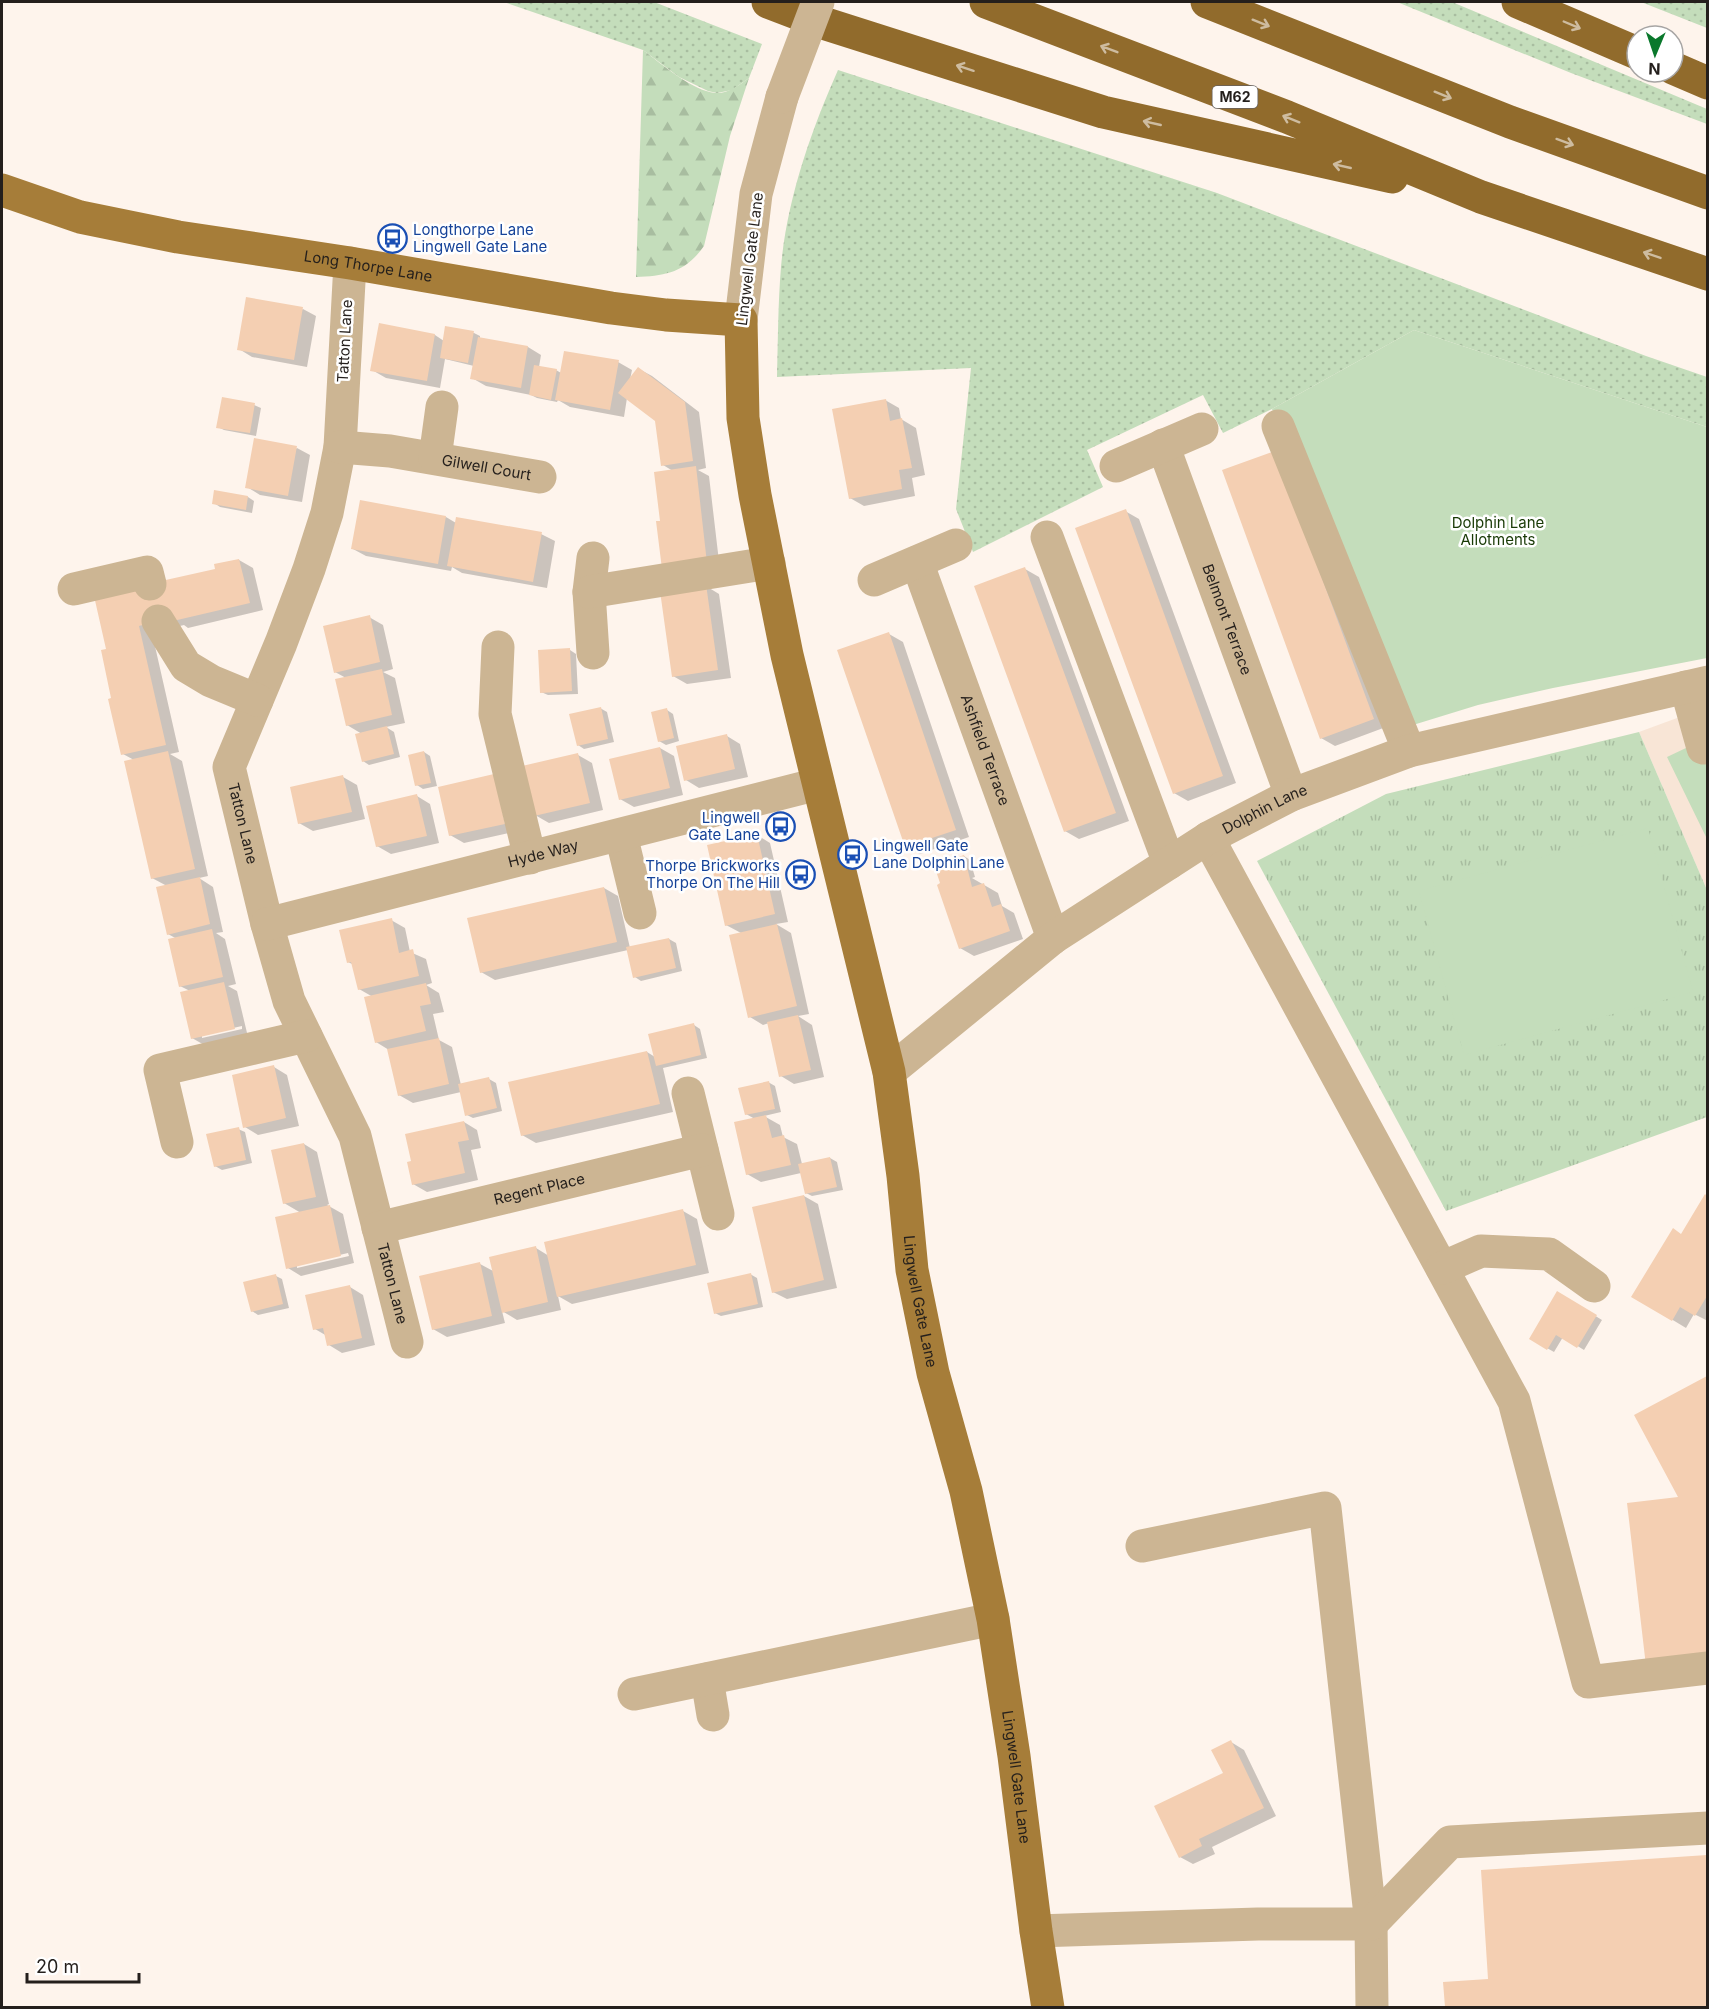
<svg xmlns="http://www.w3.org/2000/svg" width="1709" height="2009" font-family="Inter,sans-serif">
	<style>
		.built { fill: #f8e5d6 }
		.grass { fill: url(#grass-dots) }
		.forest { fill: url(#forest-firs) }
		.park { fill: url(#park-tufts) }
		.garden { fill: #c4ddbb }
		.shadow { fill: #0003; fill-rule: evenodd }
		.building { fill: #f4cfb2 }
		.lines { fill: none; stroke-linecap: round; stroke-linejoin: round }
		.minor { stroke: #ccb593; stroke-width: 33 }
		.major { stroke: #a67d39; stroke-width: 33 }
		.highway { stroke: #916b2c; stroke-width: 33 }
		.minor-bridge { stroke: #ccb593; stroke-width: 33 }
		.oneway { stroke: #cebca0 }
		.labels { text-anchor: middle; stroke-width: 5; stroke-linejoin: round; paint-order: stroke }
		.shield { fill: #fff; stroke: #666260; stroke-width: 1.5 }
		.shield-label { font-size: 14px; font-weight: bold; fill: #241f1c }
		.transit-label { font-size: 15px; fill: #164399; stroke: #fff; text-anchor: start }
		.street-label { font-size: 15px; fill: #241f1c; stroke: #fff }
		.park-label { font-size: 15px; fill: #193a06; stroke: #fff }
	</style>
	<defs>
		<pattern id="grass-dots" width="8" height="8" patternUnits="userSpaceOnUse" patternTransform="scale(1.5)"><rect width="8" height="8" fill="#c4ddbb"/><path d="M2 2h.1M6 6h.1" fill="none" stroke="#a8bda0" stroke-width="1.8" stroke-linecap="round"/></pattern>
		<pattern id="forest-firs" width="22" height="20" patternUnits="userSpaceOnUse" patternTransform="scale(1.5)"><rect width="22" height="20" fill="#c4ddbb"/><path d="M5 1l3.5 6h-7zM16 11l3.5 6h-7z" fill="#a8bda0"/></pattern>
		<pattern id="park-tufts" width="24" height="20" patternUnits="userSpaceOnUse" patternTransform="scale(1.5)"><rect width="24" height="20" fill="#c4ddbb"/><path d="M3 7l-1-3M5 7V3M7 7l1-3M15 17l-1-3M17 17v-4M19 17l1-3" fill="none" stroke="#a8bda0"/></pattern>
	</defs>
	<rect width="100%" height="100%" fill="#fef4ec"/>
	<path class="built" d="M1707 707V890L1639 732Z"/>
	<path class="grass" d="M504 2H654L762 44 749 78 732 90 717 93 708 91 679 77 643 50Z
		M1397 2H1452L1707 109V124L1571 73Z
		M1641 2H1707V28Z
		M838 70 1217 193 1646 356 1707 377V427L1414 330 1272 409 1223 433 1203 395 1087 450 1103 487 973 552 956 509 971 368 777 377C778 340 778 303 781 267 787 199 811 131 838 70Z"/>
	<path class="forest" d="M643 50C660 63 693 91 715 93 728 94 739 85 749 78L730 136 704 246C686 272 666 276 636 277Z"/>
	<path class="park" d="M1639 732 1707 890V1117L1446 1211 1257 861 1386 794Z"/>
	<path class="garden" d="M1414 330 1707 427V658L1553 688 1478 705 1400 729 1272 409Z
		M1707 738V839L1667 757Z
		M1648 828 1693 992 1464 1055 1419 891Z"/>
	<path class="shadow" d="M303 309 316 316 307 367 252 357 239 349Z
		M380 325 435 335 444 341 447 328 474 333 480 336V338L528 347 541 355 539 367 556 370 561 373 618 362 632 370 630 380 639 369 652 376 699 412 706 468 698 470 709 476 720 570 662 522 673 471 663 465 657 420 627 398 624 417 570 407 558 400 557 402 537 398 531 395 486 386 472 378 474 366 445 359 440 388 386 378 372 370Z
		M885 400 899 408 901 419 916 428 925 475 912 478 915 496 864 506 850 498Z
		M254 405 261 408 256 436 224 430 218 427Z
		M297 448 310 455 302 502 260 495 247 487Z
		M1275 452 1386 727 1335 746 1321 738Z
		M215 492 248 497 254 501 252 513 220 507 214 503Z
		M1125 511 1139 519 1236 783 1188 801 1174 793Z
		M446 517 456 523 541 534 555 541 547 588 462 573 452 567 451 571 366 556 353 549Z
		M239 560 253 568 263 610 188 628 184 625 152 633 179 752 170 754 182 761 208 876 199 878 213 887 223 932 216 933 225 939 236 984 228 986 237 991 248 1037 206 1046 192 1038 190 991 180 986 177 939 168 934 167 886 152 878 134 760 123 754 113 699 108 650 96 598 217 570ZM242 1026V1029L202 1038V1035Z
		M1025 569 1039 577 1129 821 1079 839 1065 831Z
		M706 586 719 594 731 678 687 684 673 676Z
		M369 617 383 625 393 669 383 672 395 678 405 723 386 727 394 732 400 757 369 765 363 761 362 734 347 725 346 678 335 672Z
		M889 634 903 642 969 837 920 854 906 846Z
		M570 650 576 654 578 694 548 695 541 692Z
		M600 708 607 712 614 742 584 749 578 745Z
		M667 710 673 714 679 741 666 745 659 741Z
		M727 736 740 744 748 777 699 788 686 780Z
		M660 748 674 756 683 795 634 807 620 799Z
		M424 752 430 756 437 786 423 789 417 785Z
		M578 755 592 763 603 810 549 823 535 815Z
		M343 777 357 785 365 819 313 831 299 823Z
		M439 788 518 831 464 843 450 835Z
		M417 796 430 804 439 843 391 854 377 846Z
		M757 835 770 843 788 922 776 924 791 933 809 1014 798 1016 812 1025 824 1077 794 1084 781 1076 769 1023 763 1025 750 1017 741 933 726 925Z
		M964 856 970 860 975 877 972 878 998 893 1002 906 1014 913 1023 939 974 956 960 948Z
		M604 888 618 896 630 948 669 939 676 943 682 971 641 981 635 977 628 950 495 980 481 972Z
		M391 920 405 928 410 952 426 959 432 983 426 985 439 993 444 1012 433 1014 439 1040 452 1047 461 1085 489 1079 496 1083 502 1111 473 1118 467 1115 461 1092 413 1103 399 1095 389 1050 376 1042 373 997 359 989 354 965 348 962Z
		M694 1025 700 1029 707 1058 663 1068 673 1112 536 1143 522 1135 647 1052 655 1057Z
		M274 1067 287 1075 299 1126 258 1135 245 1127Z
		M768 1082 775 1086 781 1112 764 1116 780 1125 783 1137 797 1144 802 1164 830 1158 837 1162 843 1190 812 1196 806 1193 801 1173 761 1182 747 1174 755 1119 746 1114Z
		M464 1122 477 1130 481 1148 471 1150 478 1180 427 1192 413 1184Z
		M238 1129 245 1132 252 1163 222 1170 215 1166Z
		M304 1144 317 1152 329 1204 327 1205 343 1214 354 1263 301 1276 288 1268 301 1213 284 1203ZM348 1253 349 1256 297 1268V1265Z
		M804 1196 818 1204 837 1288 787 1299 773 1292Z
		M1705 1196 1708 1197V1321L1694 1314 1686 1328 1633 1296 1682 1235Z
		M683 1211 697 1219 709 1273 572 1304 558 1296 561 1310 517 1320 502 1311 505 1323 447 1337 433 1329 480 1264 495 1272 536 1248 549 1256Z
		M750 1274 757 1278 763 1307 721 1316 715 1313Z
		M276 1276 282 1279 289 1308 258 1315 252 1311Z
		M350 1287 363 1295 375 1345 342 1353 329 1345 327 1336 315 1329Z
		M1558 1293 1602 1320 1584 1350 1563 1337 1554 1352 1531 1339Z
		M1708 1378V1677L1680 1499 1636 1415Z
		M1231 1742 1244 1750 1276 1816 1212 1847 1215 1854 1193 1864 1180 1857 1225 1774Z
		M1708 1856V2008H1447L1445 1983 1490 1980 1482 1871Z"/>
	<path class="building" d="M246 297 303 307 294 360 237 350Z
		M379 323 435 334 427 381 370 371Z
		M445 326 474 331 468 363 440 358Z
		M478 337 528 346 521 388 470 379Z
		M564 351 619 360 610 410 555 400Z
		M534 365 557 369 551 400 529 395Z
		M638 367 685 402 693 461 661 466 655 421 618 393Z
		M222 397 255 403 250 433 216 428Z
		M886 399 890 421 902 418 912 468 899 470 902 489 849 499 832 409Z
		M254 438 297 446 288 496 245 488Z
		M1275 451 1374 719 1320 739 1222 470Z
		M696 466 707 563 662 569 656 521H660L654 472Z
		M214 490 248 496 246 510 212 504Z
		M360 500 446 516 438 564 351 549Z
		M1126 509 1223 776 1173 794 1075 528Z
		M456 517 542 532 533 582 447 566Z
		M239 559 250 603 173 621 172 617 139 626 166 745 121 755 108 699 111 698 101 650 106 649 94 596 215 569 214 564Z
		M1025 567 1116 813 1064 832 974 586Z
		M706 584 718 670 672 677 660 591Z
		M370 615 380 662 334 673 323 626Z
		M889 632 956 830 905 847 837 650Z
		M570 648 572 691 540 693 538 650Z
		M382 669 392 715 346 726 335 679Z
		M601 707 608 739 577 746 569 714Z
		M667 708 674 738 658 742 651 712Z
		M387 726 394 754 362 762 355 734Z
		M727 734 735 769 684 781 676 746Z
		M660 747 670 788 619 800 609 759Z
		M168 751 195 869 151 879 124 761Z
		M424 751 431 783 415 786 408 755Z
		M578 753 590 803 534 816 522 766Z
		M494 774 505 824 449 836 438 787Z
		M343 775 352 812 298 824 290 787Z
		M417 794 427 836 376 847 366 806Z
		M757 834 775 914 725 926 707 845Z
		M964 855 972 887 984 883 992 907 1001 904 1010 931 959 949 937 885 940 883 934 865Z
		M200 877 210 924 167 935 156 887Z
		M604 887 617 942 480 973 467 918Z
		M392 918 399 953 413 949 419 976 358 990 351 962 347 963 339 930Z
		M777 924 797 1006 748 1018 729 935Z
		M212 929 223 977 179 987 168 939Z
		M669 938 676 968 633 978 626 947Z
		M224 982 235 1029 191 1039 180 992Z
		M426 983 431 1004 420 1006 426 1031 375 1043 364 997Z
		M798 1015 811 1070 779 1077 767 1022Z
		M694 1023 701 1055 656 1066 648 1034Z
		M439 1038 449 1084 398 1096 387 1049Z
		M647 1051 660 1104 521 1136 508 1082Z
		M274 1065 286 1118 243 1128 232 1075Z
		M489 1077 497 1108 465 1116 458 1084Z
		M769 1081 775 1109 745 1115 738 1088Z
		M766 1115 772 1138 784 1135 791 1165 746 1175 734 1122Z
		M464 1121 469 1140 458 1142 465 1173 412 1185 407 1162 411 1161 405 1134Z
		M239 1127 246 1160 214 1167 206 1134Z
		M304 1143 316 1197 283 1204 271 1150Z
		M830 1157 837 1187 805 1194 798 1164Z
		M1705 1194 1707 1196V1296L1695 1316 1680 1307 1672 1321 1631 1297 1673 1228 1681 1234Z
		M804 1195 824 1280 772 1293 752 1207Z
		M330 1205 341 1256 286 1269 275 1217Z
		M683 1209 696 1265 557 1297 544 1242Z
		M536 1246 548 1302 502 1313 489 1257Z
		M480 1262 492 1316 432 1330 419 1276Z
		M751 1273 758 1304 714 1314 707 1283Z
		M276 1274 283 1304 251 1312 243 1282Z
		M350 1285 362 1338 327 1346 323 1328 313 1330 305 1295Z
		M1557 1291 1597 1315 1577 1348 1556 1335 1547 1350 1529 1339Z
		M1707 1376V1658L1646 1666 1627 1503 1678 1497 1634 1415Z
		M1231 1740 1264 1808 1199 1839 1202 1846 1179 1858 1154 1806 1223 1773 1211 1750Z
		M1707 1855V2007H1445L1443 1982 1488 1979 1481 1870Z"/>
	<g class="lines">
		<g class="minor">
			<path id="s1" d="M350 263 340 447 327 513 309 569 281 643 229 767 267 924 289 1001 355 1136 407 1342"/>
			<path d="M741 320 756 194 782 97"/>
			<path d="M1278 426 1409 751"/>
			<path id="s2" d="M1163 445 1291 795"/>
			<path id="s3" d="M340 447 390 451 540 477"/>
			<path d="M435 458 442 407"/>
			<path d="M1116 466 1202 429"/>
			<path d="M1047 537 1169 863"/>
			<path d="M593 558 589 592 593 653"/>
			<path id="s4" d="M917 562 1053 938"/>
			<path d="M874 580 956 545"/>
			<path d="M74 589 147 572 150 584"/>
			<path d="M589 592 769 563"/>
			<path d="M158 621 186 666 211 681 257 700"/>
			<path d="M498 647 495 714 530 858"/>
			<path d="M1686 687 1703 748"/>
			<path d="M621 835 640 913"/>
			<path d="M1208 838 1514 1401 1588 1682 1708 1668"/>
			<path id="s5" d="M267 924 818 784"/>
			<path id="s6" d="M889 1072 1053 938 1208 838 1291 795 1409 751 1708 682"/>
			<path d="M688 1093 718 1214"/>
			<path d="M177 1142 160 1070 306 1036"/>
			<path id="s7" d="M378 1228 702 1150"/>
			<path d="M1442 1268 1481 1251 1549 1254 1594 1286"/>
			<path d="M1142 1546 1325 1508 1371 1924 1372 2008"/>
			<path d="M707 1679 713 1715"/>
			<path d="M634 1694 993 1619"/>
			<path d="M1036 1931 1258 1924H1371L1450 1842 1708 1828"/>
		</g>
		<path class="major" id="s8" d="M2 190 80 217 178 237 350 263 611 308 666 315 741 320 743 418 755 495 787 655 889 1072 903 1176 912 1270 933 1373 966 1491 993 1619 1014 1756 1036 1931 1048 2008"/>
		<path class="highway" d="M768 2 823 23 1103 112 1392 177
			M986 2 1287 117 1481 197 1708 274
			M1207 2 1510 122 1708 193
			M1518 2 1637 53
			M1673 68 1708 83"/>
		<path class="minor-bridge" d="M782 97 818 2"/>
	</g>
	<defs><path id="oneway-shaft" d="M-6 0H5M1.5-3L5.5 0L1.5 3" fill="none" stroke-width="1.6" stroke-linecap="round" stroke-linejoin="round" transform="scale(1.5)"/></defs>
	<g class="oneway">
		<use href="#oneway-shaft" transform="translate(1261 23) rotate(22)"/>
		<use href="#oneway-shaft" transform="translate(1572 25) rotate(23)"/>
		<use href="#oneway-shaft" transform="translate(1109 49) rotate(-159)"/>
		<use href="#oneway-shaft" transform="translate(965 68) rotate(-162)"/>
		<use href="#oneway-shaft" transform="translate(1443 95) rotate(22)"/>
		<use href="#oneway-shaft" transform="translate(1291 119) rotate(-158)"/>
		<use href="#oneway-shaft" transform="translate(1152 123) rotate(-167)"/>
		<use href="#oneway-shaft" transform="translate(1565 142) rotate(20)"/>
		<use href="#oneway-shaft" transform="translate(1342 166) rotate(-167)"/>
		<use href="#oneway-shaft" transform="translate(1652 255) rotate(-161)"/>
	</g>
	<defs>
		<symbol id="bus-ring" viewBox="-11 -11 22 22"><circle r="9.5" fill="#fff" stroke="#1a4fb4" stroke-width="1.5"/><path d="M-5-6H5V4H4V6H2V4H-2V6H-4V4H-5ZM-3.5-4V0h7V-4ZM-3.5 1.2v1.5H-2V1.2ZM2 1.2v1.5H3.5V1.2Z" fill="#1a4fb4"/></symbol>
	</defs>
	<g fill-rule="evenodd">
		<use href="#bus-ring" x="376" y="222" width="33" height="33"/>
		<use href="#bus-ring" x="764" y="810" width="33" height="33"/>
		<use href="#bus-ring" x="836" y="838" width="33" height="33"/>
		<use href="#bus-ring" x="784" y="858" width="33" height="33"/>
	</g>
	<g class="labels">
		<rect class="shield" x="1212.5" y="86" width="45" height="22" rx="4.5"/>
		<g class="shield-label">
			<text x="1235" y="102">M62</text>
		</g>
		<g class="transit-label">
			<text x="413" y="235">Longthorpe Lane<tspan x="413" dy="17">Lingwell Gate Lane</tspan></text>
			<text x="760" y="823" text-anchor="end">Lingwell<tspan x="760" dy="17">Gate Lane</tspan></text>
			<text x="873" y="851">Lingwell Gate<tspan x="873" dy="17">Lane Dolphin Lane</tspan></text>
			<text x="780" y="871" text-anchor="end">Thorpe Brickworks<tspan x="780" dy="17">Thorpe On The Hill</tspan></text>
		</g>
		<g class="street-label">
			<text transform="translate(750 259) rotate(-83)" y="5">Lingwell Gate Lane</text>
			<text dy="5" stroke="none"><textPath href="#s8" startOffset="375">Long Thorpe Lane</textPath></text>
			<text transform="translate(345 341) rotate(-87)" y="5">Tatton Lane</text>
			<text dy="5" stroke="none"><textPath href="#s3" startOffset="148">Gilwell Court</textPath></text>
			<text dy="5" stroke="none"><textPath href="#s2" startOffset="186">Belmont Terrace</textPath></text>
			<text dy="5" stroke="none"><textPath href="#s4" startOffset="200">Ashfield Terrace</textPath></text>
			<text dy="5" stroke="none"><textPath href="#s6" startOffset="460">Dolphin Lane</textPath></text>
			<text dy="5" stroke="none"><textPath href="#s1" startOffset="582">Tatton Lane</textPath></text>
			<text dy="5" stroke="none"><textPath href="#s5" startOffset="285">Hyde Way</textPath></text>
			<text dy="5" stroke="none"><textPath href="#s7" startOffset="166">Regent Place</textPath></text>
			<text dy="5" stroke="none"><textPath href="#s1" startOffset="1068">Tatton Lane</textPath></text>
			<text dy="5" stroke="none"><textPath href="#s8" startOffset="1752">Lingwell Gate Lane</textPath></text>
			<text dy="5" stroke="none"><textPath href="#s8" startOffset="2238">Lingwell Gate Lane</textPath></text>
		</g>
		<g class="park-label">
			<text x="1498" y="528">Dolphin Lane<tspan x="1498" dy="17">Allotments</tspan></text>
		</g>
	</g>
	<rect width="1709" height="2009" fill="none" stroke="#241f1c" stroke-width="6"/>
	<g transform="translate(1655 54) rotate(182)"><circle r="28" fill="#ffffff" stroke="#a7a5a4" stroke-width="1.5"/>
	<path d="M0-4.5L10 22L0 15L-10 22Z" fill="#0a782c"/>
	<text y="-9" font-size="16" font-weight="bold" text-anchor="middle" fill="#241f1c">N</text>
	</g>
	<path d="M27 1973v9h112v-9" fill="none" stroke="#241f1c" stroke-width="3"/>
	<text x="36" y="1973" font-size="18" fill="#241f1c" stroke="#ffffff" stroke-width="4.5" paint-order="stroke">20 m</text>
</svg>
